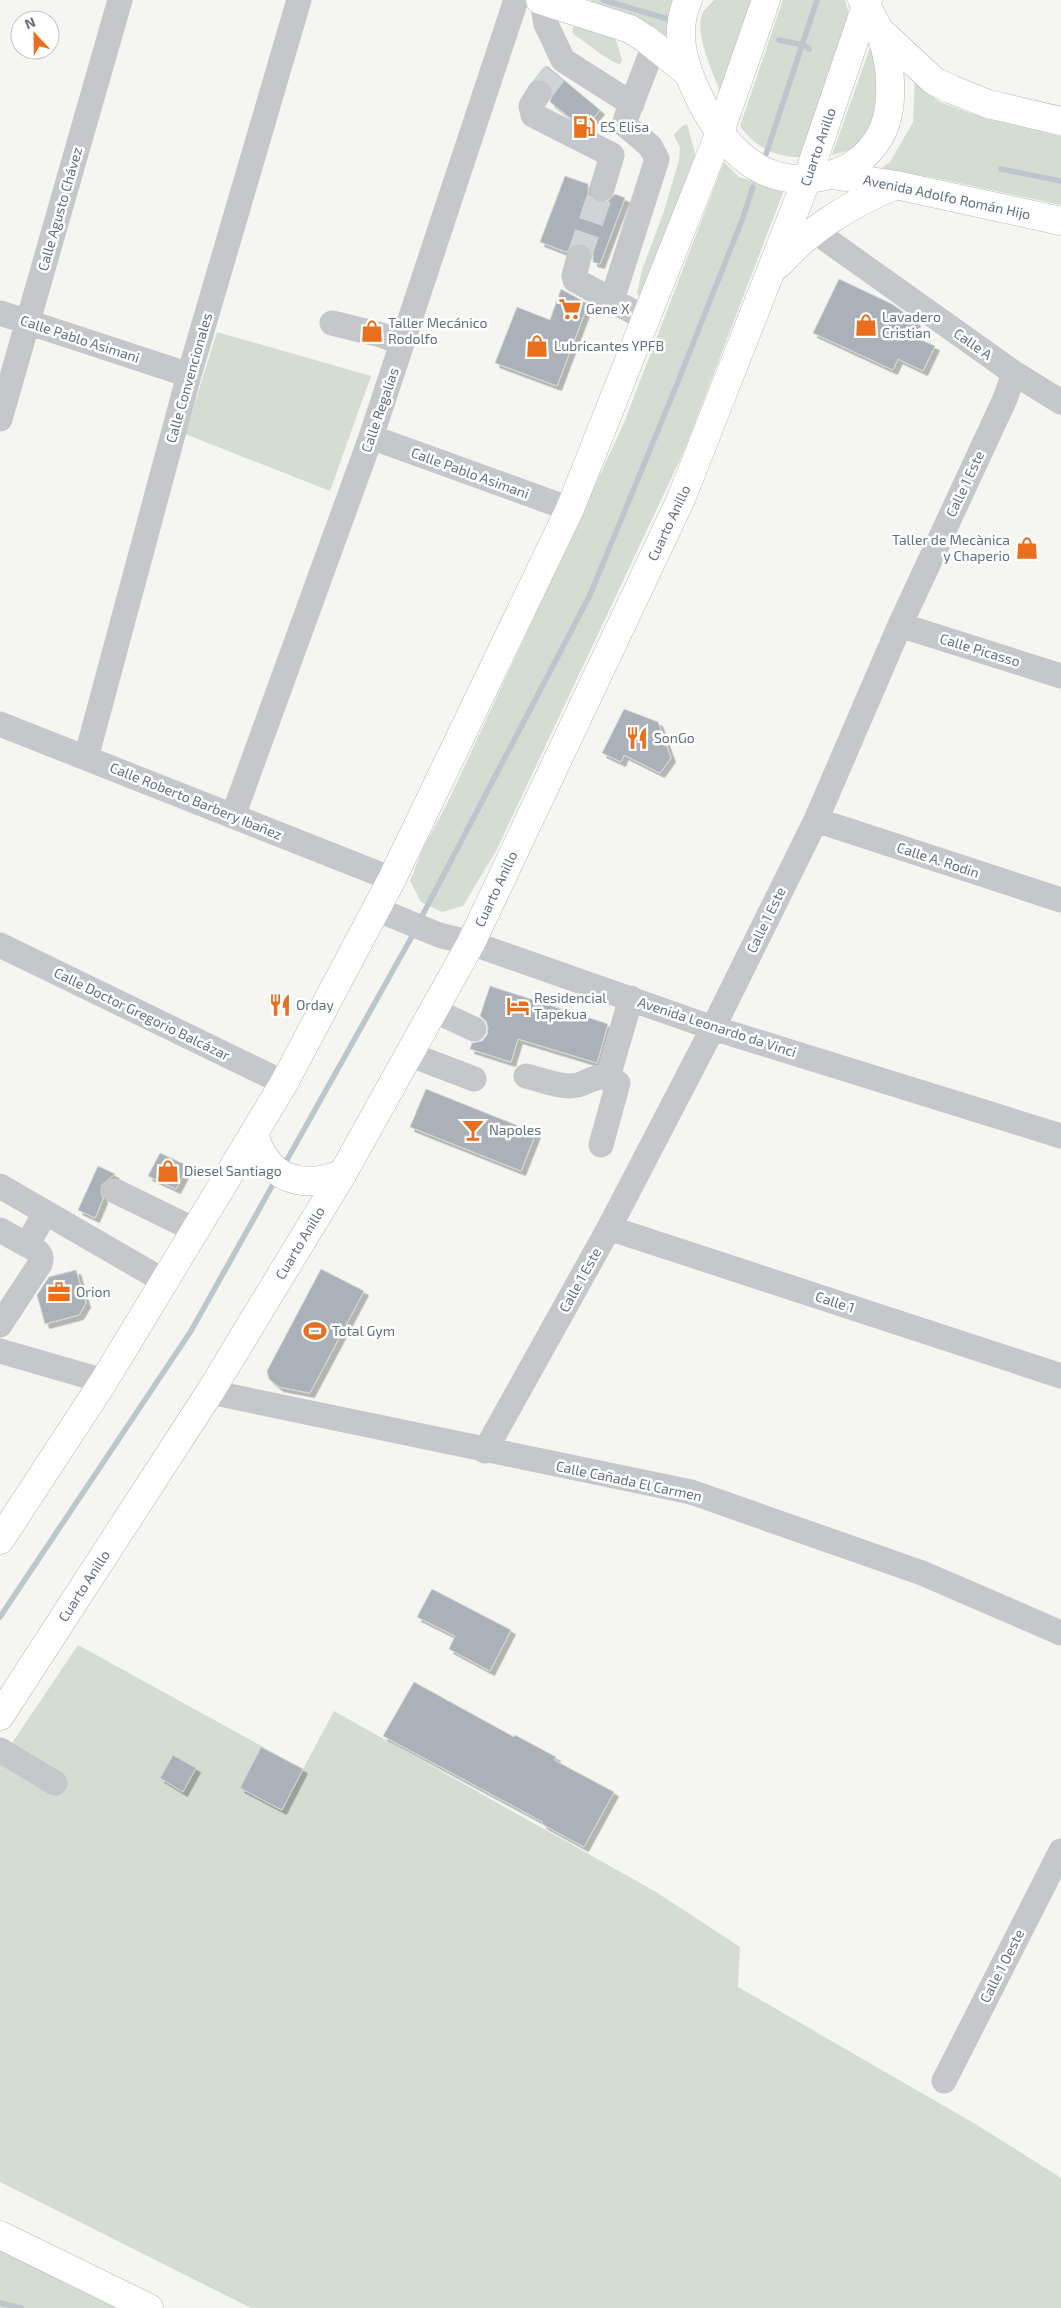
<svg xmlns="http://www.w3.org/2000/svg" width="1061" height="2308" font-family="'Exo 2',sans-serif">
	<style>
		.green { fill: #d5dcd2 }
		.lines { fill: none; stroke-linecap: round; stroke-linejoin: round }
		.stream { stroke: #bdc6cd; stroke-width: 5.5 }
		.building { fill: #aab1b8; stroke: #d6d7d4; filter: url(#shadow) }
		.minor-tunnel { stroke: #d0d4d6; stroke-width: 25; stroke-dasharray: 25 12; stroke-linecap: butt }
		.major-casing { stroke: #b5b8bd; stroke-width: 29 }
		.highway-casing { stroke: #b7b9bd; stroke-width: 29 }
		.minor { stroke: #c5c7cb; stroke-width: 25 }
		.major { stroke: #fff; stroke-width: 28 }
		.highway { stroke: #fff; stroke-width: 28 }
		.labels { text-anchor: middle; stroke-width: 5; stroke-linejoin: round; paint-order: stroke }
		.poi-label { font-size: 14px; fill: #637084; stroke: #fff; text-anchor: start }
		.street-label { font-size: 14px; fill: #637084; stroke: #fff }
	</style>
	<defs>
		<filter id="shadow"><feDropShadow dx="4.5" dy="4.5" stdDeviation="0" flood-color="#0004"/></filter>
	</defs>
	<rect width="100%" height="100%" fill="#f5f5f1"/>
	<path class="green" d="M591 0H674L666 36 650 27 589 7Z
		M714 0H754L720 91C713 73 695 35 702 15 703 10 711 4 714 0Z
		M783 0H845L849 15 802 157C776 158 755 147 740 126Z
		M574 26 608 35 616 40 622 60 620 64C608 62 587 42 574 35L572 31Z
		M872 42 879 49 878 122 854 149 832 155Z
		M915 78 938 101 969 113 1061 136V205L931 177 879 170 890 162 913 122Z
		M687 124 695 153V164L641 298 637 293 642 270 664 211 679 160 680 147 674 135 682 126Z
		M724 162 739 177 784 190 685 449 497 849 463 906 442 912 421 902 410 881 423 848 447 804 624 423Z
		M217 332 371 376 330 491 185 434Z
		M78 1645 303 1769 334 1711 656 1892 740 1947 738 1987 977 2125 1061 2178V2308H251L0 2182V1761Z
		M0 2250 118 2308H0Z"/>
	<g class="lines">
		<path class="stream" d="M603 0 668 19
			M779 40 804 45 809 49
			M766 154 817 0
			M1001 169 1061 181
			M420 920 590 595 675 389 742 220 753 187
			M283 1167 415 931
			M0 1617 191 1331 276 1179
			M0 2303 21 2308"/>
	</g>
	<path class="building" d="M547 66 600 110 587 126 569 117 550 102 553 93 551 86 547 81 535 80Z
		M565 176 588 184V193L591 199 598 203H606L615 194 625 198 600 264 593 262V253L589 247 583 243H575L566 252 540 242Z
		M839 279 892 304 916 321 910 335 935 346 923 371 898 359 893 370 813 333Z
		M561 289 588 304 557 386 495 363 517 307 550 320Z
		M624 709 658 722 671 758 660 773 624 755 621 762 602 753Z
		M490 986 608 1024 597 1063 518 1039 511 1062 470 1049 472 1043 482 1041 487 1035 488 1028 486 1021 480 1016Z
		M426 1089 536 1133 521 1171 410 1127Z
		M160 1153 188 1166 176 1189 148 1176Z
		M98 1166 115 1174 102 1185 101 1192 103 1199 95 1218 78 1210Z
		M321 1269 364 1291 310 1393 279 1387 269 1379 267 1371Z
		M76 1270 86 1303 79 1315 45 1324 37 1295 49 1277Z
		M432 1589 511 1630 490 1671 449 1649 455 1636 417 1617Z
		M414 1682 514 1737 515 1735 556 1757 554 1760 614 1792 584 1847 542 1824 543 1822 383 1736Z
		M261 1747 303 1769 282 1810 240 1788Z
		M173 1755 196 1768 183 1792 160 1778Z"/>
	<g class="lines">
		<path class="minor-tunnel" d="M539 93 555 73
			M579 257 602 189"/>
		<defs>
			<path id="major" d="M540 0 630 29 646 39 688 73
				M879 30 934 81 953 90 988 104 1061 121
				M832 175 896 185 1061 221
				M0 2235 149 2308"/>
			<path id="highway" d="M688 0C674 30 683 62 696 91 710 121 730 153 760 169 801 190 857 177 880 136 889 120 891 99 890 81 889 51 879 24 862 0
				M779 264C812 227 851 204 896 185
				M254 1133C266 1179 302 1191 343 1173
				M0 1540 104 1381 254 1133 284 1083 392 879 570 509 720 132 766 0
				M0 1716 210 1392 343 1173 471 943 681 499 807 179 868 0"/>
		</defs>
		<use href="#major" class="major-casing"/>
		<use href="#highway" class="highway-casing"/>
		<path class="minor" d="M542 1 546 24 563 60 632 104
			M539 93 531 106 533 115 612 155 602 189
			M626 118 654 46
			M813 230 1014 373 1061 402
			M579 257 574 276 575 280 646 319
			M612 300 657 159 650 146 624 124
			M0 313 189 375
			M332 323 381 335 402 343
			M0 419 120 0
			M371 437 570 509
			M900 625 1061 676
			M0 724 392 879
			M86 758 189 375 299 0
			M233 816 371 437 516 0
			M816 820 1061 900
			M376 909 439 935 471 943 713 1028 1061 1136
			M0 945 284 1083
			M433 1010 474 1029
			M409 1054 474 1079
			M526 1076C539 1079 555 1086 569 1086 589 1087 594 1068 618 1083L601 1145
			M608 1077 631 998
			M0 1186 164 1281
			M115 1191 195 1230
			M609 1228 1061 1376
			M0 1230 27 1245
			M0 1325 40 1264C44 1253 36 1250 27 1245L45 1213
			M0 1351 104 1381
			M210 1392 691 1492 922 1573 1061 1633
			M485 1451 609 1228 713 1028 816 820 900 625 1005 399 1014 373
			M0 1750 55 1783
			M944 2081 1061 1851"/>
		<use href="#major" class="major"/>
		<use href="#highway" class="highway"/>
	</g>
	<defs>
		<symbol id="fuel-bare" viewBox="-9 -9 18 18"><path d="M-5.5-6h7V0h2V4h1.3V-2.5L3-4.5l.8-.8L6-3V5H2.5V1h-1V6h-7ZM-4.2-4.7v3.2H.2V-4.7Z" fill="#e96e1d" stroke="#fff" stroke-width="2.5" paint-order="stroke"/></symbol>
		<symbol id="supermarket-bare" viewBox="-9 -9 18 18"><path d="M-6-5.5h2.5l.6 2H6L4.5 2H-2.5L-4.4-4H-6ZM-1.5 3.2a1.3 1.3 0 1 0 .1 0ZM3 3.2a1.3 1.3 0 1 0 .1 0Z" fill="#e96e1d" stroke="#fff" stroke-width="2.5" paint-order="stroke"/></symbol>
		<symbol id="shop-bare" viewBox="-9 -9 18 18"><path d="M-5-2.5h2.3a2.7 3.5 0 0 1 5.4 0H5L5.5 6h-11ZM-1.5-2.5h3a1.5 2.3 0 0 0-3 0Z" fill="#e96e1d" stroke="#fff" stroke-width="2.5" paint-order="stroke"/></symbol>
		<symbol id="restaurant-bare" viewBox="-9 -9 18 18"><path d="M-5-6h1v4h1v-4h1v4h1v-4h1v5L-1.5 .5V6h-2V.5L-5-1ZM5-6V6H3V1.5H1.5Q1.5-4 5-6Z" fill="#e96e1d" stroke="#fff" stroke-width="2.5" paint-order="stroke"/></symbol>
		<symbol id="hotel-bare" viewBox="-9 -9 18 18"><path d="M-6-4.5h1.5V1H6V5H4.5V3h-9V5H-6ZM-4 0a1.8 1.8 0 1 1 3.6 0ZM.5 0V-2.5h3Q6-2.5 6 0Z" fill="#e96e1d" stroke="#fff" stroke-width="2.5" paint-order="stroke"/></symbol>
		<symbol id="bar-bare" viewBox="-9 -9 18 18"><path d="M-6-5H6L.8 .8V4.5H3.5V6h-7V4.5H-.8V.8Z" fill="#e96e1d" stroke="#fff" stroke-width="2.5" paint-order="stroke"/></symbol>
		<symbol id="office-bare" viewBox="-9 -9 18 18"><path d="M-6-3h4V-5.5h4V-3h4V5H-6ZM-1-4.5V-3h2v-1.5ZM-6 0V1H6V0Z" fill="#e96e1d" stroke="#fff" stroke-width="2.5" paint-order="stroke"/></symbol>
		<symbol id="stadium-bare" viewBox="-9 -9 18 18"><path d="M0-5a6.5 5 0 1 0 0 10a6.5 5 0 1 0 0-10ZM-3.5-1.8h7v3.6h-7Z" fill="#e96e1d" stroke="#fff" stroke-width="2.5" paint-order="stroke"/></symbol>
	</defs>
	<g fill-rule="evenodd">
		<use href="#fuel-bare" x="568" y="111" width="32" height="32"/>
		<use href="#supermarket-bare" x="554" y="293" width="32" height="32"/>
		<use href="#shop-bare" x="850" y="309" width="32" height="32"/>
		<use href="#shop-bare" x="356" y="315" width="32" height="32"/>
		<use href="#shop-bare" x="521" y="330" width="32" height="32"/>
		<use href="#shop-bare" x="1011" y="532" width="32" height="32"/>
		<use href="#restaurant-bare" x="621" y="722" width="32" height="32"/>
		<use href="#restaurant-bare" x="264" y="989" width="32" height="32"/>
		<use href="#hotel-bare" x="502" y="990" width="32" height="32"/>
		<use href="#bar-bare" x="457" y="1114" width="32" height="32"/>
		<use href="#shop-bare" x="152" y="1155" width="32" height="32"/>
		<use href="#office-bare" x="43" y="1276" width="32" height="32"/>
		<use href="#stadium-bare" x="299" y="1315" width="32" height="32"/>
	</g>
	<g class="labels">
		<g class="poi-label">
			<text x="600" y="132">ES Elisa</text>
			<text x="586" y="314">Gene X</text>
			<text x="882" y="322">Lavadero<tspan x="882" dy="16">Cristian</tspan></text>
			<text x="388" y="328">Taller Mecánico<tspan x="388" dy="16">Rodolfo</tspan></text>
			<text x="554" y="351">Lubricantes YPFB</text>
			<text x="1010" y="545" text-anchor="end">Taller de Mecànica<tspan x="1010" dy="16">y Chaperio</tspan></text>
			<text x="654" y="743">SonGo</text>
			<text x="534" y="1003">Residencial<tspan x="534" dy="16">Tapekua</tspan></text>
			<text x="296" y="1010">Orday</text>
			<text x="489" y="1135">Napoles</text>
			<text x="184" y="1176">Diesel Santiago</text>
			<text x="76" y="1297">Orion</text>
			<text x="332" y="1336">Total Gym</text>
		</g>
		<g class="street-label">
			<text transform="translate(818 147) rotate(-71)" y="5">Cuarto Anillo</text>
			<text transform="translate(947 197) rotate(12)" y="5">Avenida Adolfo Román Hijo</text>
			<text transform="translate(60 209) rotate(-74)" y="5">Calle Agusto Chávez</text>
			<text transform="translate(80 339) rotate(18)" y="5">Calle Pablo Asimani</text>
			<text transform="translate(973 344) rotate(35)" y="5">Calle A</text>
			<text transform="translate(189 378) rotate(-74)" y="5">Calle Convencionales</text>
			<text transform="translate(380 410) rotate(-71)" y="5">Calle Regalías</text>
			<text transform="translate(470 473) rotate(20)" y="5">Calle Pablo Asimani</text>
			<text transform="translate(965 484) rotate(-65)" y="5">Calle 1 Este</text>
			<text transform="translate(669 523) rotate(-65)" y="5">Cuarto Anillo</text>
			<text transform="translate(980 650) rotate(17)" y="5">Calle Picasso</text>
			<text transform="translate(196 801) rotate(22)" y="5">Calle Roberto Barbery Ibañez</text>
			<text transform="translate(938 860) rotate(18)" y="5">Calle A. Rodin</text>
			<text transform="translate(496 889) rotate(-65)" y="5">Cuarto Anillo</text>
			<text transform="translate(766 920) rotate(-64)" y="5">Calle 1 Este</text>
			<text transform="translate(142 1014) rotate(26)" y="5">Calle Doctor Gregorio Balcázar</text>
			<text transform="translate(717 1027) rotate(18)" y="5">Avenida Leonardo da Vinci</text>
			<text transform="translate(300 1243) rotate(-59)" y="5">Cuarto Anillo</text>
			<text transform="translate(580 1280) rotate(-61)" y="5">Calle 1 Este</text>
			<text transform="translate(835 1302) rotate(18)" y="5">Calle 1</text>
			<text transform="translate(629 1481) rotate(12)" y="5">Calle Cañada El Carmen</text>
			<text transform="translate(84 1586) rotate(-57)" y="5">Cuarto Anillo</text>
			<text transform="translate(1002 1966) rotate(-63)" y="5">Calle 1 Oeste</text>
		</g>
	</g>
	<g transform="translate(35 35) rotate(338)"><circle r="24" fill="#ffffff" stroke="#c1c6ce"/>
	<path d="M0-4L9 19L0 12L-9 19Z" fill="#e96e1d"/>
	<text y="-8" font-size="14" font-weight="bold" text-anchor="middle" fill="#637084">N</text>
	</g>
</svg>
